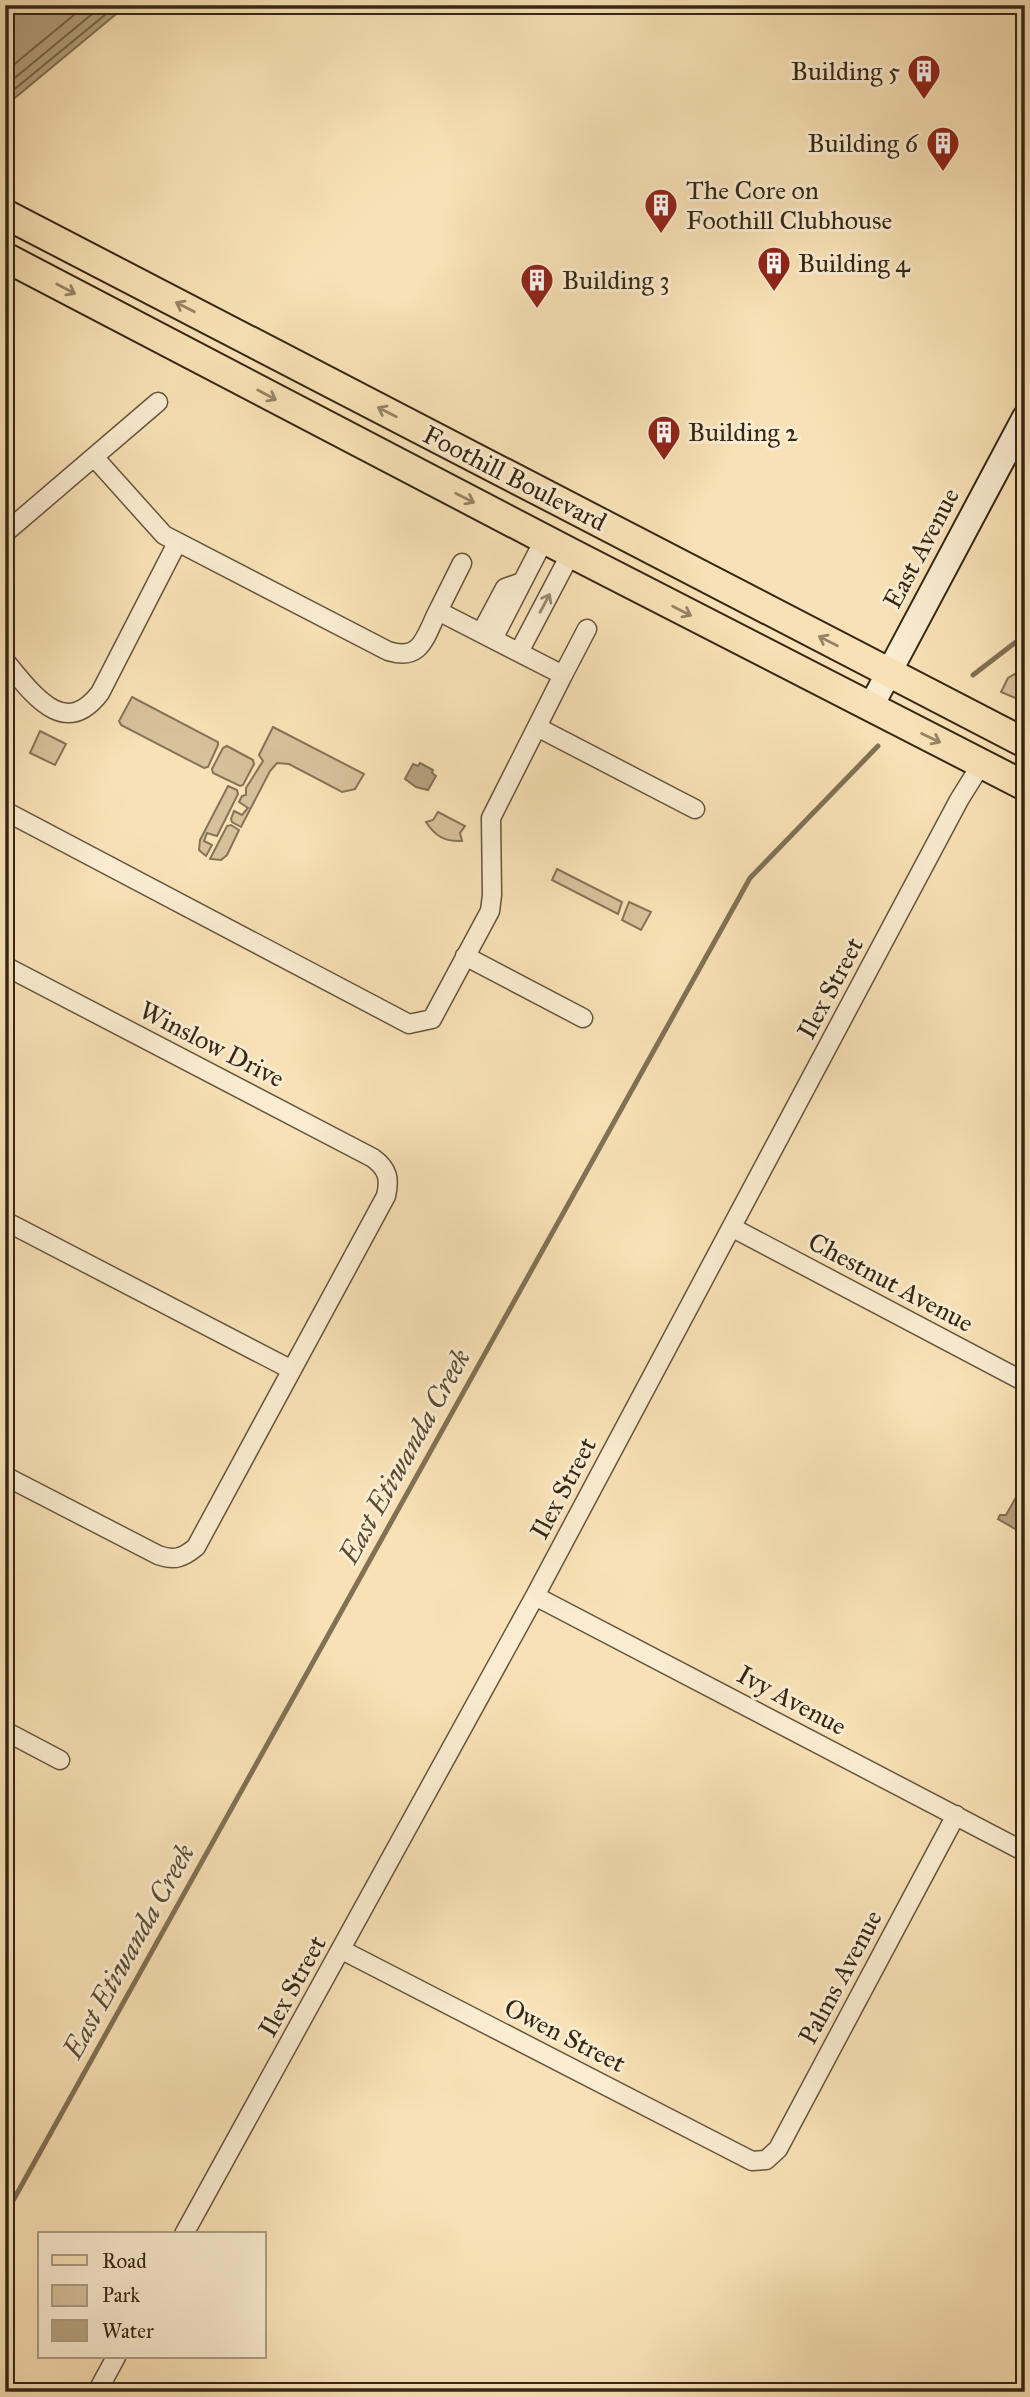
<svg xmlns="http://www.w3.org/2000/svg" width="1030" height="2397" font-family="'IM FELL Great Primer',serif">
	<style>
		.green { fill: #d7c19b; stroke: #867458; stroke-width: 2 }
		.water { fill: #b6a27f; stroke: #827155; stroke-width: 2 }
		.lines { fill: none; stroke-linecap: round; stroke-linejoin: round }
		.shore { stroke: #76644a; stroke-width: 2 }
		.stream { stroke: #827155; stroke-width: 5 }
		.minor-casing { stroke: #66563d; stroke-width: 21 }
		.secondary-casing { stroke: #352715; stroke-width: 28 }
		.primary-casing { stroke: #352715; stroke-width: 32 }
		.minor { stroke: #faecd0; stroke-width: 18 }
		.secondary { stroke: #faecd0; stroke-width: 24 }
		.primary { stroke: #f8e1b6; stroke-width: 28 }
		.oneway { stroke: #968466 }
		.oneway2 { stroke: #988a72 }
		.labels { text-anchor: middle; stroke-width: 6; stroke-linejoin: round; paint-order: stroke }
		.poi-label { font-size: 26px; fill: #352715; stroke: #faecd0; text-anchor: start }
		.street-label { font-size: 26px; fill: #352715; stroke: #faecd0 }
		.water-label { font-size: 28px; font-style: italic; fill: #5c4c35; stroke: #faecd0 }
	</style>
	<rect width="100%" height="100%" fill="#f8e1b6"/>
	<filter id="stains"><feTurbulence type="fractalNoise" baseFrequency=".00286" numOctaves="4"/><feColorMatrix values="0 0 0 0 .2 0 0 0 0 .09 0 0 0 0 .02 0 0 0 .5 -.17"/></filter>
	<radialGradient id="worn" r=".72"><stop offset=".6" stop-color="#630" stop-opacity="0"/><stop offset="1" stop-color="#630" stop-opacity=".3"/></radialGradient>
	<path class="green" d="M1025 668V702L1001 692 1008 678Z
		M132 697 218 742V745L208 767 204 768 121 725 119 721Z
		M273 727 364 774 355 789 342 792 289 764 277 763 270 771 241 827 232 822 231 819 234 811 242 815 248 808 239 802 242 796 246 795V788L263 761 259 755Z
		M40 731 66 744 55 765 30 753Z
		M227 746 253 760 254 764 243 785 240 786 213 773 212 769 223 748Z
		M228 786 237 790 238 794 217 836 207 833 204 841 212 845 206 856 199 850 200 840Z
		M438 812 465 826 460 833 462 841C445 842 435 836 426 822L433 820Z
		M231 825 239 830 227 855 221 860 210 859 227 826Z
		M557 869 622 902 618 914 552 880Z
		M629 902 651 912 641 930 622 920Z"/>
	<path class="water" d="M5 5H127L5 106Z
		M420 763 433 770 432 773 436 776 428 790 416 787 405 779 413 764 418 766Z
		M1019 1492 1025 1496V1515L1017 1530 998 1519 1000 1515H1006Z"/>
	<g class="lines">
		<path class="shore" d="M5 72 86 5
			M5 86 103 5
			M5 97 117 5"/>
		<path class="stream" d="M973 675 1025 635
			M5 2215 750 878 878 746"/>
		<defs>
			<path id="minor" d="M5 533 158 402
				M438 611 462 563
				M481 633 505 588 522 582
				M493 639 544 540
				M519 652 571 553
				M5 661C31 691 63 741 100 693L177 543
				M563 675 587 629
				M537 727 695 809
				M5 811 409 1024 432 1019 490 911 492 895 491 818 563 675 438 611C425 636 422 662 388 651L164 535 94 457
				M465 956 583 1018
				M5 966 373 1158C388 1169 390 1179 386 1196L196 1547C183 1558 174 1561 158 1555L5 1476
				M5 1221 292 1370
				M733 1228 1025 1382
				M535 1596 1025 1852
				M5 1731 60 1760
				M342 1950 752 2161 766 2160 778 2149 956 1815
				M184 2234 535 1596 959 800 982 763
				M97 2392 116 2357"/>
			<path id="secondary" d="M870 708 1025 417"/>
			<path id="primary" d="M5 214 1025 743
				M5 257 571 553 1025 786"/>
		</defs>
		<use href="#minor" class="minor-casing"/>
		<use href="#secondary" class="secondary-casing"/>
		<use href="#primary" class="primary-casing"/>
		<use href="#minor" class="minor"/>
		<use href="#secondary" class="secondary"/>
		<use href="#primary" class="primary"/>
	</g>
	<defs><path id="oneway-shaft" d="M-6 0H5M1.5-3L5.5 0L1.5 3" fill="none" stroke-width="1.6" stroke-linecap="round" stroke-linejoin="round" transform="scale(1.75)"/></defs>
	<g class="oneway">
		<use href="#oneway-shaft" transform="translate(66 289) rotate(28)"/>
		<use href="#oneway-shaft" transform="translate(185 307) rotate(-153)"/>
		<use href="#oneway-shaft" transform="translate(267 395) rotate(28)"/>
		<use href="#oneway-shaft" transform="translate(387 412) rotate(-153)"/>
		<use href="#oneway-shaft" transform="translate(465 498) rotate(27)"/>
		<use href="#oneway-shaft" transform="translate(682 611) rotate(27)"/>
		<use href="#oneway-shaft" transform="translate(828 641) rotate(-153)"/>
		<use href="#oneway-shaft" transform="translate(931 738) rotate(26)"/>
	</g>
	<use class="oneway2" href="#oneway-shaft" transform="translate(545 603) rotate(-62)"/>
	<defs>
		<symbol id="building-pin" viewBox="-11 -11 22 30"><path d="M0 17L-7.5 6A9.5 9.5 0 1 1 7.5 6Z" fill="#8f2418" stroke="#faecd0"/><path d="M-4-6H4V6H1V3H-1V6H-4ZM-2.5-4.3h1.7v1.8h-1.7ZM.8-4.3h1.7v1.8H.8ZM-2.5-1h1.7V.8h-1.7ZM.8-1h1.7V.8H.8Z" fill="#fff"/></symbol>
	</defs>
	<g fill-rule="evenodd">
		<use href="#building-pin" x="905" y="52" width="38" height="52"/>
		<use href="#building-pin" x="924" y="124" width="38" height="52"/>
		<use href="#building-pin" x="642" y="186" width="38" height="52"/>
		<use href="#building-pin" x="755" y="244" width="38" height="52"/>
		<use href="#building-pin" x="518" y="261" width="38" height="52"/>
		<use href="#building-pin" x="645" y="413" width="38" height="52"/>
	</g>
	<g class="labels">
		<g class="poi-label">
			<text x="900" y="80" text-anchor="end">Building 5</text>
			<text x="918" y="152" text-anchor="end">Building 6</text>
			<text x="686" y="199">The Core on<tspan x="686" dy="30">Foothill Clubhouse</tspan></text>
			<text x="798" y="272">Building 4</text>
			<text x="562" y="289">Building 3</text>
			<text x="688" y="441">Building 2</text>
		</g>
		<g class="street-label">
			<text transform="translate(515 478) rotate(27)" y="9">Foothill Boulevard</text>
			<text transform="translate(921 548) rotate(-62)" y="9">East Avenue</text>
			<text transform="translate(830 988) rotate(-62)" y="9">Ilex Street</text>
			<text transform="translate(212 1044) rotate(27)" y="9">Winslow Drive</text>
			<text transform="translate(891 1282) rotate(28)" y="9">Chestnut Avenue</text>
			<text transform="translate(563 1488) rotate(-62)" y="9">Ilex Street</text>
			<text transform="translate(792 1700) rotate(28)" y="9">Ivy Avenue</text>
			<text transform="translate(840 1977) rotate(-62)" y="9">Palms Avenue</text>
			<text transform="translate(292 1986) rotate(-61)" y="9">Ilex Street</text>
			<text transform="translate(565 2035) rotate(27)" y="9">Owen Street</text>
		</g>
		<g class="water-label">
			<text transform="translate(404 1456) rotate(-61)" y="10">East Etiwanda Creek</text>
			<text transform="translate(128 1951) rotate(-61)" y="10">East Etiwanda Creek</text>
		</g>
	</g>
	<rect width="1030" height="2397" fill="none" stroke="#f8e1b6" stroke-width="28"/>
	<rect x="7" y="7" width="1016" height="2383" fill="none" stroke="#352715" stroke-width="3.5"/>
	<rect x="14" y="14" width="1002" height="2369" fill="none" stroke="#352715" stroke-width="2"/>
	<rect x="38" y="2232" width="228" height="126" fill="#faecd0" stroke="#ab9d85" stroke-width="2"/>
	<rect x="52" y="2255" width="35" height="10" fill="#f8e1b6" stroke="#ab9d85" stroke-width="2"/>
	<text x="102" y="2268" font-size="21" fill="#352715">Road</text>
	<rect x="52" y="2285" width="35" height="21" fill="#d7c19b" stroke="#ab9d85" stroke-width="2"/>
	<text x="102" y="2302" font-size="21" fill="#352715">Park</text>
	<rect x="52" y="2320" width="35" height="21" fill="#b6a27f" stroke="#ab9d85" stroke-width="2"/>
	<text x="102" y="2338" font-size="21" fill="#352715">Water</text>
	<rect width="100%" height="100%" filter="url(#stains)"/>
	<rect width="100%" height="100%" fill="url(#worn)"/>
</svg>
